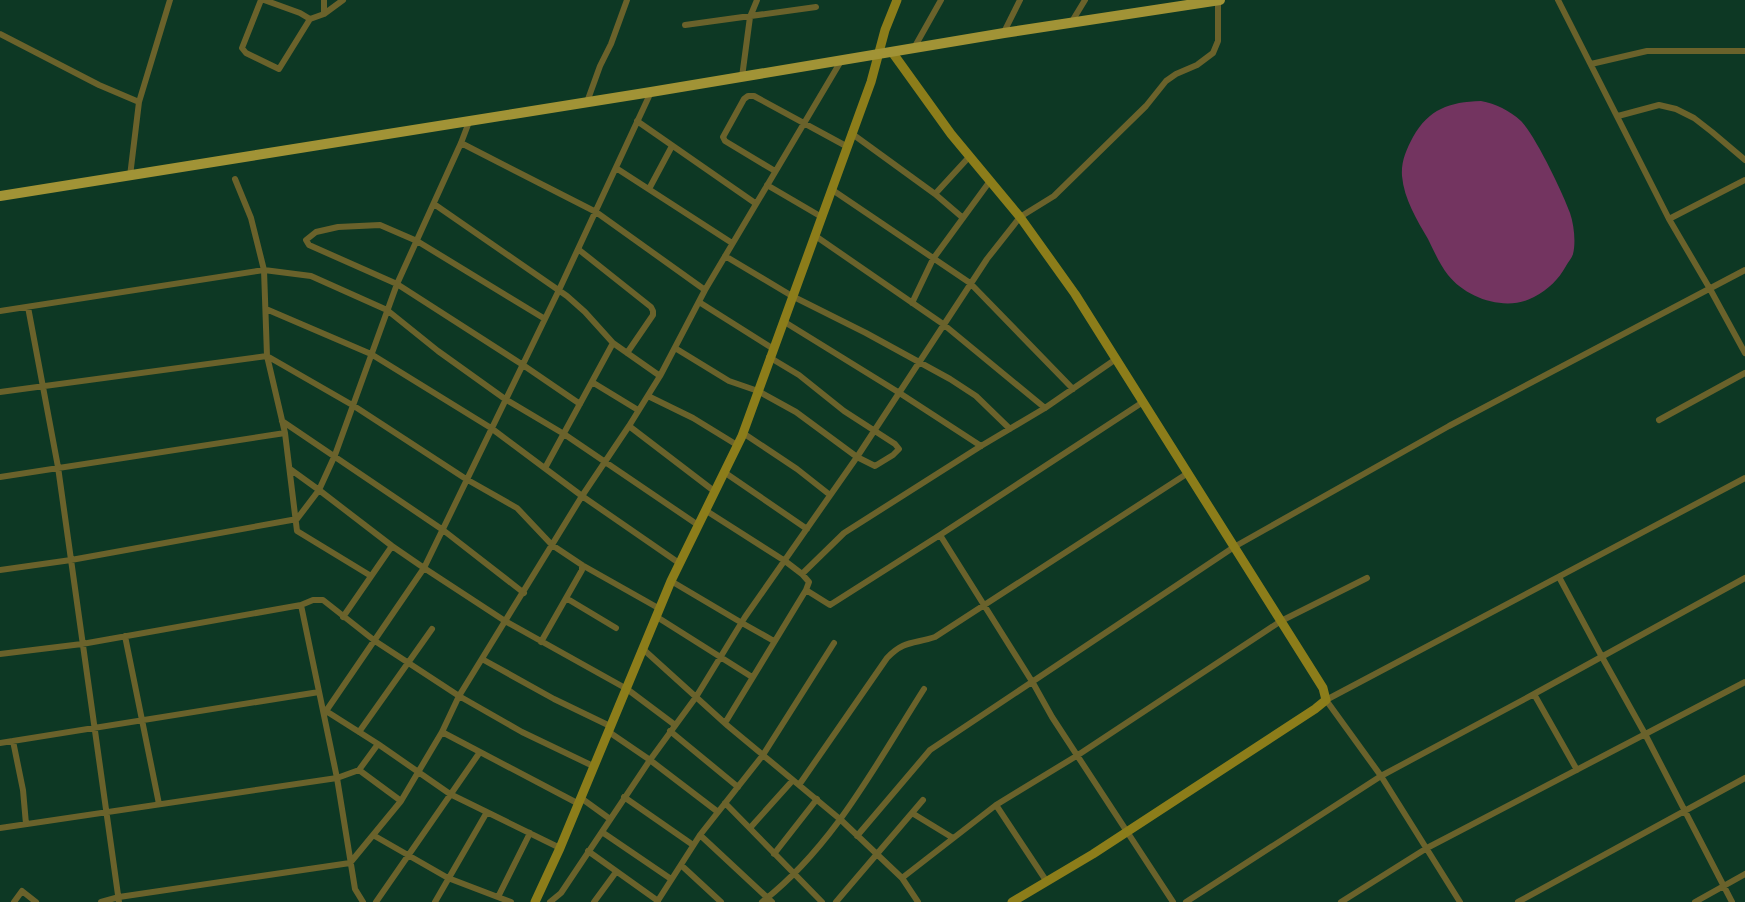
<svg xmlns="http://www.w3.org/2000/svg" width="1745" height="902" font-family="Raleway,sans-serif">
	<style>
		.green { fill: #733460 }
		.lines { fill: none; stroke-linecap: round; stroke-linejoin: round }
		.street { stroke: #6a622b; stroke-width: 6 }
		.secondary { stroke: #8c7d1a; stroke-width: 9 }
		.primary { stroke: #a19336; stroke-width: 10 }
	</style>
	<rect width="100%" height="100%" fill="#0d3824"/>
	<path class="green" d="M1481 101C1496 104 1509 110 1521 121 1535 135 1563 193 1570 213 1574 225 1576 242 1573 254 1572 258 1568 262 1566 266 1558 280 1549 289 1534 297 1507 312 1467 299 1448 275 1440 265 1434 251 1428 239 1417 220 1404 199 1402 176 1401 162 1406 150 1413 137 1429 109 1449 102 1481 101Z"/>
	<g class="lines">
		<path class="street" d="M261 0 242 48 246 53 279 69 310 19 324 14 343 0
			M264 0 300 13 310 19
			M1558 0 1669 219 1710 289 1745 353
			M324 14V0
			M1071 23 1085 0
			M685 25 816 7
			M1004 32 1020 0
			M0 34 99 85 139 102
			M914 48 941 0
			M1591 64 1647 51H1745
			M742 77 750 17 757 0
			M587 102 600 66 611 44 627 0
			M1618 116 1659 105 1676 109 1694 118 1712 132 1745 160
			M637 121 755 203
			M851 133 935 194 963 218
			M461 143 596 212 705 290
			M616 168 732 243
			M775 171 725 141 723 137 744 99 748 96H754L846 146
			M130 176 139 102 170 0
			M235 179 251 218 264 270 267 356 285 433 297 531 371 576
			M767 185 820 216
			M649 189 672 146
			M831 189 970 283 1073 389
			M935 194 969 157
			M434 204 567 296 585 312 613 343 660 376
			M1669 219 1745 180
			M814 235 943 324 1045 408
			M578 249 651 307 653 311V315L627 353
			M725 256 792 296 866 333 950 379 976 396 1010 429
			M699 302 772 348
			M912 303 933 259 990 181
			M28 307 58 467 119 902
			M266 309 371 354 491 428 582 496 679 563
			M0 311 264 270 311 276 387 310 438 351 505 399 564 434 698 525
			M545 319 417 241 380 225 338 227 316 232 306 240 309 245 397 284 523 365 580 404
			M783 321 898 392 981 446
			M675 348 729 381 758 391 796 412 857 457 875 466 893 455 899 449 895 444 844 411 799 375 769 357
			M592 382 638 410
			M0 392 267 356 354 406 466 479 517 508 552 545 582 565 660 609
			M648 396 693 418 737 445
			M1659 420 1745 373
			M282 421 443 530 524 593
			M629 426 714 491
			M743 433 797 469 830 495
			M545 468 613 343
			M290 469 319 490 392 546 424 568 505 621 627 689 675 725
			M724 472 807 529
			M0 477 285 433
			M705 510 785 561 802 574 809 582 806 590 725 723
			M940 535 1033 683 1052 717 1173 902
			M0 570 71 560 297 519 319 490 335 455 397 284 461 143 469 122
			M802 574 844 533 981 446 1045 408 1116 359
			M1559 577 1602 657 1645 734 1732 902
			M671 581 742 623 774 641
			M806 590 830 605 940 535 1143 402
			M566 598 616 628
			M301 605 337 778 355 889 363 902
			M343 617 392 546
			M657 617 752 677
			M125 636 159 804
			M541 642 582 570V565
			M643 649 728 726 841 820 902 878 918 902
			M0 654 82 644 301 605 313 600H323L375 641 459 696 522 732 593 766
			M482 659 554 699 610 726
			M1534 694 1577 770
			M326 711 378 744
			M324 714 424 568 559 290 651 92
			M670 731 738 787
			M359 732 432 629
			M442 732 579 804
			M609 732 650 760 718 812
			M13 741 23 790 26 824
			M0 743 319 692
			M359 770 401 801
			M799 785 887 658C904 640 914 644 935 637L1188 473
			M624 797 693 845
			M581 798 610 819
			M725 803 822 902
			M996 805 1047 882
			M912 813 953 838
			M0 828 337 778 359 770 378 744 450 794 560 848
			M750 828 793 780
			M602 832 671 879
			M373 835 448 878 511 902
			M700 835 772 902
			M857 836 930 750 1234 547 1449 426 1745 270
			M588 851 658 901
			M774 854 817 799
			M681 865 721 902
			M902 878 996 805 1078 755 1281 621 1367 578
			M498 897 530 833
			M14 902 22 891 36 902
			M101 902 119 897 350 863 401 801 442 732 459 696 582 496 629 426 660 376 705 290 841 61
			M376 902 480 752
			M435 902 487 812
			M550 902 561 893 650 760 696 697 745 617 857 457 987 259 1020 217 1054 196 1146 106 1166 81 1176 74 1197 65 1213 53 1218 41V0
			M594 902 616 872
			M657 902 700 835 763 755 834 643
			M762 902C834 846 876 764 924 689
			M836 902 923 800
			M1186 902 1381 776 1534 694 1745 578
			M1341 902 1427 848 1745 682
			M1460 902 1381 776 1326 700 1745 478
			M1518 902 1745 778
			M1695 902 1745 874"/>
		<path class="secondary" d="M892 52 951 134 1020 217 1075 294 1323 688 1326 700 1315 709 1093 854 1012 902
			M535 902 560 848 671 581 742 436 871 82 885 30 897 0"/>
		<path class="primary" d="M0 196 651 92 1004 33 1220 0"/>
	</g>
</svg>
